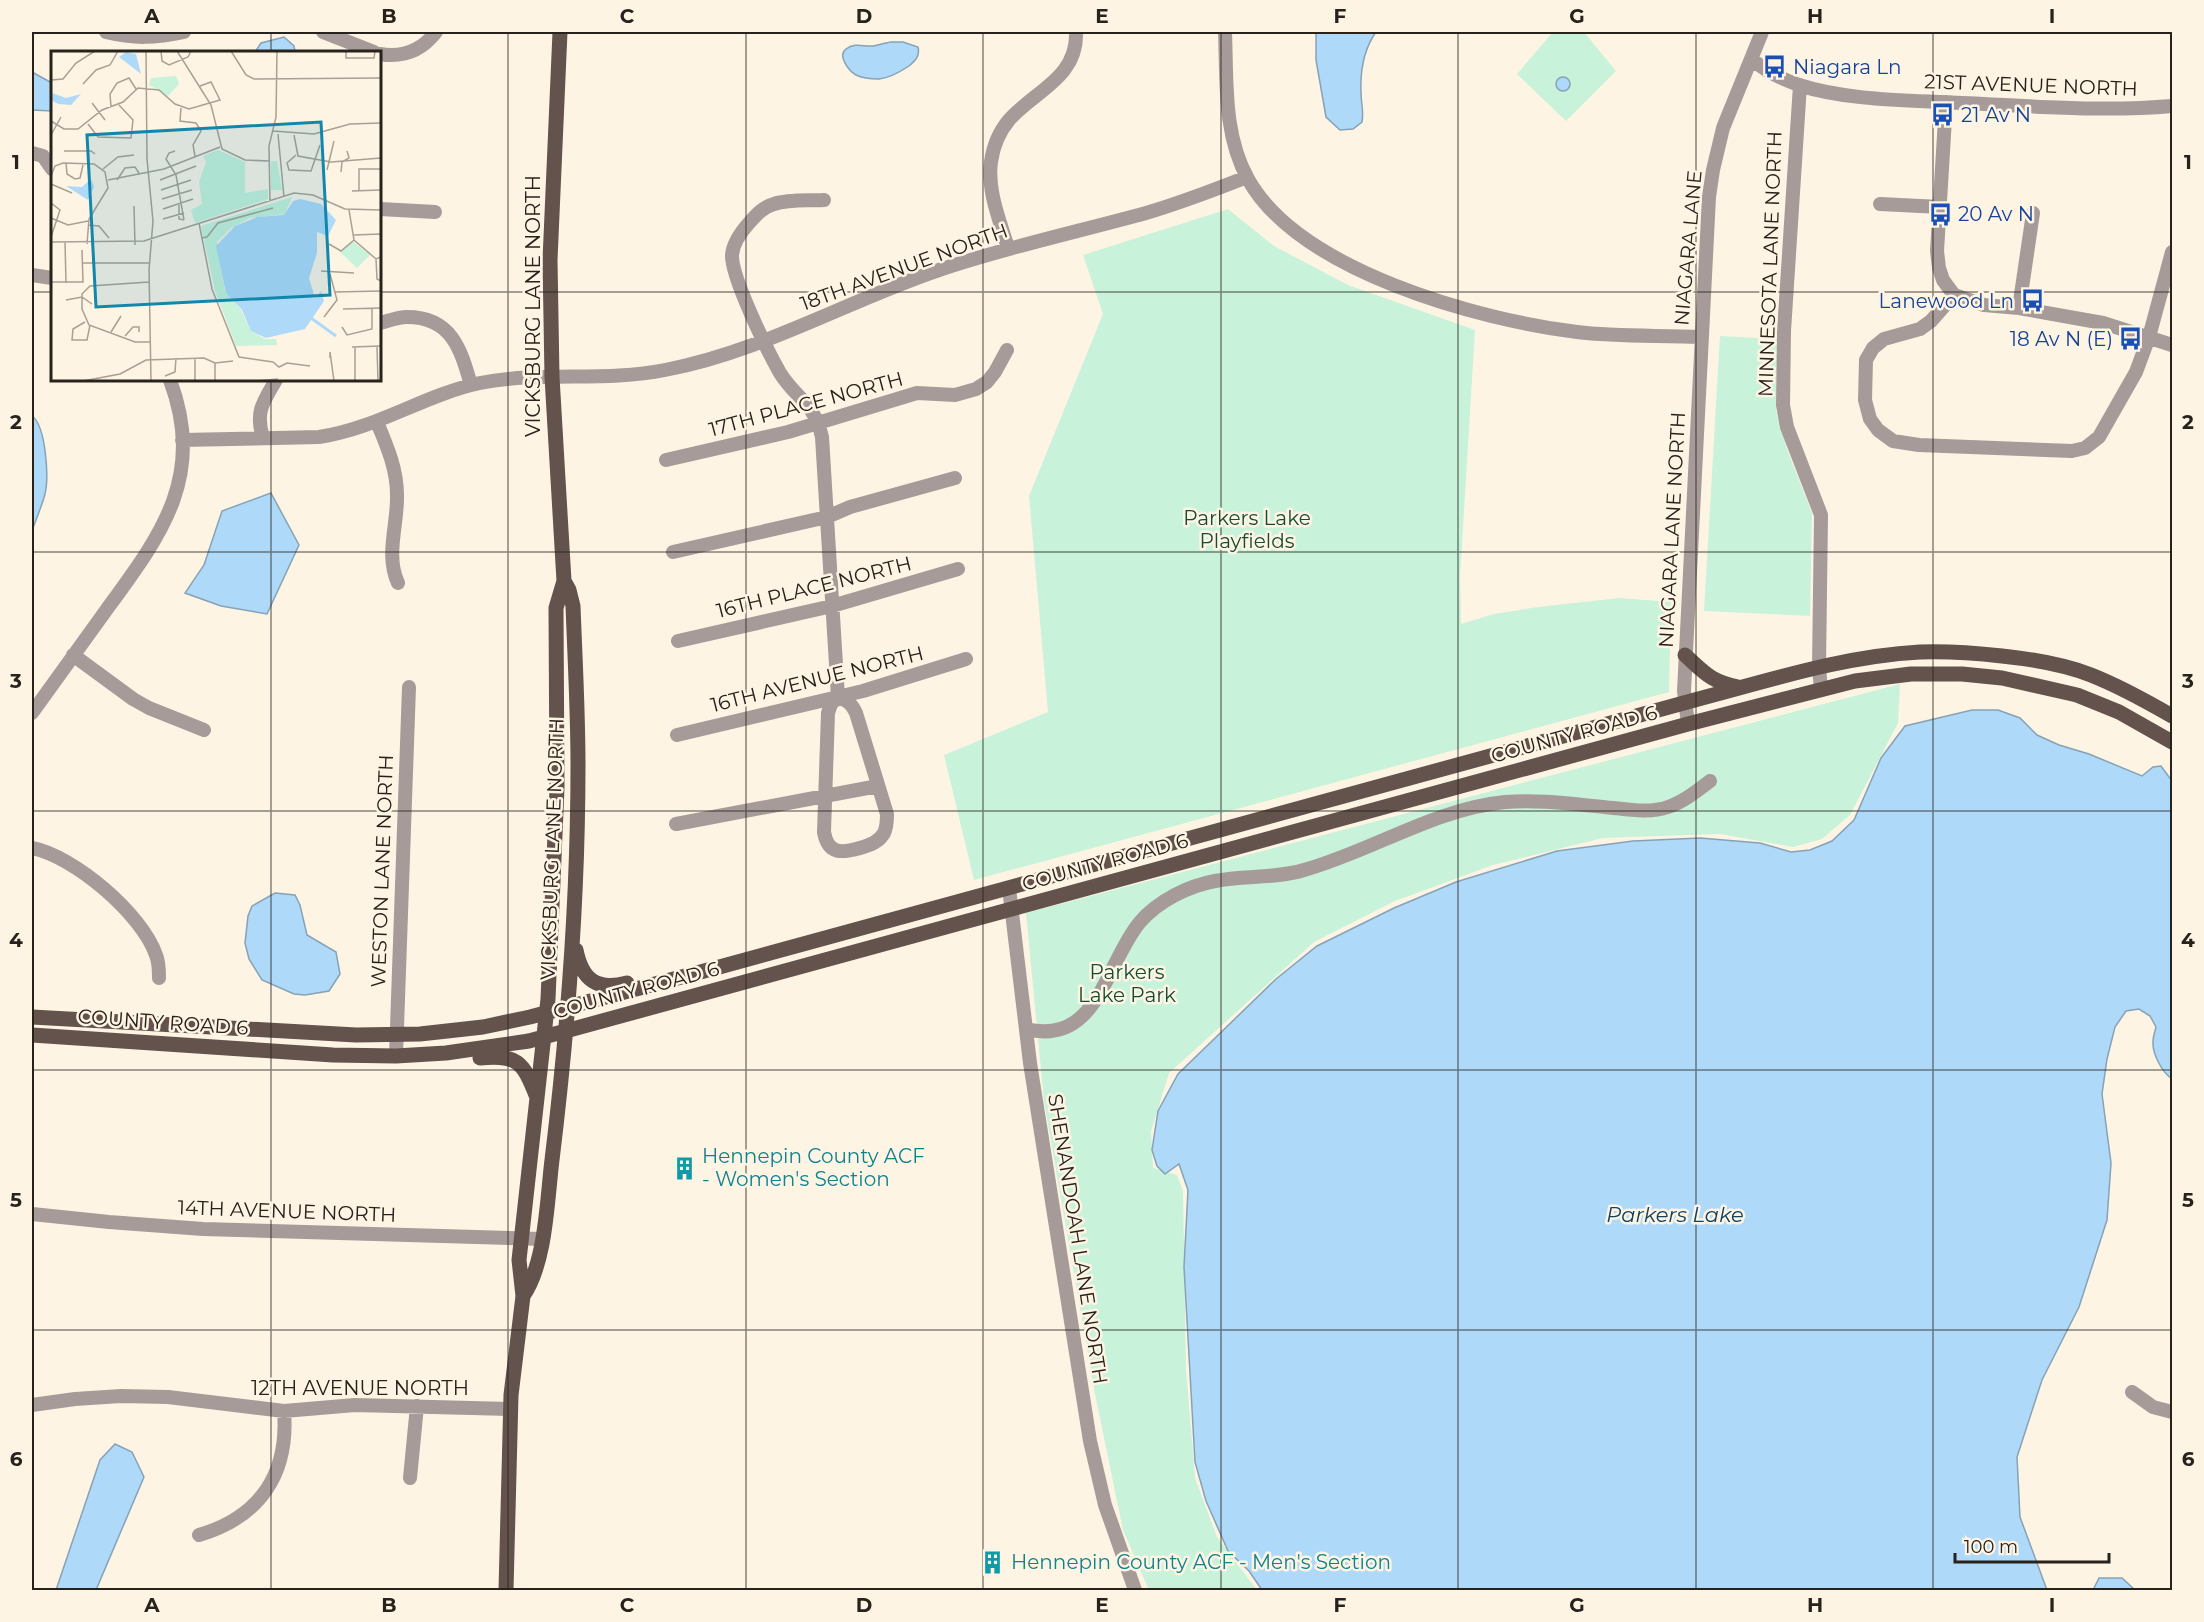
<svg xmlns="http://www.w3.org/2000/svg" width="2204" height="1622" font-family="Montserrat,sans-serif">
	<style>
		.green { fill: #c8f2d9 }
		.water { fill: #afd9f8; stroke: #86a2b6; stroke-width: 1.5 }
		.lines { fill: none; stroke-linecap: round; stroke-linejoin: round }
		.minor { stroke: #a69b98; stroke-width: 14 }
		.major { stroke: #64524d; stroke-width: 15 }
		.grid { fill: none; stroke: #27221b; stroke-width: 1.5; stroke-opacity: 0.55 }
		.labels { text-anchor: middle; stroke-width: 5; stroke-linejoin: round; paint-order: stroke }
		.transit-label { font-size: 20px; fill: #164399; stroke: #fef4e4; text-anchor: start }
		.street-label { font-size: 20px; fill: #27221b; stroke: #fef4e4 }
		.park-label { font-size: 20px; fill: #154d33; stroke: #fef4e4 }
		.culture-label { font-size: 20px; fill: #0d838f; stroke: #fef4e4; text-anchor: start }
		.water-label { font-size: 21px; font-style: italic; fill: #114261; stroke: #fef4e4 }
		.inset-river { fill: none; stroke: #afd9f8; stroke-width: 3 }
		.inset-road { fill: none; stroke: #a8a094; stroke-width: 1.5 }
		.view { fill: #1187ac; fill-opacity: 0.15; stroke: #1187ac; stroke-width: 3 }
		.inset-edge { fill: none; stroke: #27221b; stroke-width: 3 }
		.neatline { fill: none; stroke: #27221b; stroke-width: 2 }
		.grid-label { font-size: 20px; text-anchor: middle; font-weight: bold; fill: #27221b }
	</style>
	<rect width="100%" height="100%" fill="#fef4e4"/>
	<path class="green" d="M1553 32H1584L1616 71 1566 121 1517 74Z
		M1228 209 1274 246 1348 285 1475 330 1460 577 1461 624 1494 614 1538 607 1619 598 1671 602 1669 692 974 880 944 755 1048 712 1029 496 1103 314 1083 255Z
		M1720 336 1777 339 1776 411 1788 452 1812 513 1810 616 1704 611Z
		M1900 684 1898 723 1850 815 1822 839 1793 847 1720 834 1603 838 1493 865 1395 901 1314 942 1169 1073 1151 1131 1153 1168 1177 1175 1183 1191 1186 1369 1195 1478 1217 1537 1257 1590H1149L1123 1530 1095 1394 1044 1101 1026 913Z"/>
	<path class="water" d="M1316 32H1376C1364 49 1360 71 1361 93 1361 103 1364 111 1362 122L1353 129 1340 130 1326 117 1316 60Z
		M284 37 294 46 295 52H255L261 43Z
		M891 42H903L918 47C920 56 916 60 909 66 900 72 889 78 879 79 872 79 862 78 856 75 849 71 837 56 846 49 855 42 864 47 873 46 878 45 885 43 891 42Z
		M32 72 52 83V111L32 110Z
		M1556 84a7 7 0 1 1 14 0a7 7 0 1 1-14 0Z
		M32 416C46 426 49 477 45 494 42 506 36 519 32 531Z
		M271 493 299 545 267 614 221 606 185 593 204 565 222 511Z
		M1972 710H1998L2020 718 2037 735 2059 745 2089 754 2142 776 2153 767 2161 766 2172 781V1079C2162 1072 2152 1054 2153 1041 2153 1037 2155 1031 2156 1027L2150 1016 2139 1009 2126 1011 2115 1027 2107 1059 2102 1094 2111 1163 2107 1220 2079 1307 2042 1380 2017 1457 2020 1517 2047 1590H1262L1249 1571 1228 1551 1206 1501 1195 1462 1184 1267 1188 1190 1179 1164 1165 1174 1157 1166 1152 1150 1158 1111 1178 1074 1276 979 1317 946 1394 908 1456 882 1557 851 1633 841 1700 838 1760 843 1791 852 1810 850 1832 841 1854 820 1881 758 1905 726Z
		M275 893 295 895 300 905 307 935 336 952 340 974 329 991 305 995 294 994 262 980 249 959 245 943 248 916 252 906Z
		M115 1444 132 1452 144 1477 96 1590H56L100 1460Z
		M2099 1578H2122L2135 1590H2093Z"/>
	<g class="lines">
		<path class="minor" d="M106 32C134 39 156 38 184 32
			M323 32 374 52
			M1225 32C1227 81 1223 134 1248 179 1299 271 1479 320 1577 332 1618 337 1659 335 1700 337
			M380 54C403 58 422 50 436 32
			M1751 59C1766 71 1781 79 1799 85 1848 101 1911 100 1962 103 2033 106 2102 112 2172 106
			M1800 85 1784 331 1783 405 1787 427 1821 515 1819 667 1821 690
			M1946 102 1937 251 1939 268 1943 280 1954 295 1984 305 2019 308 2103 323 2172 345
			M32 153 43 156 52 169
			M824 200C808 201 789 199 774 204 763 207 756 215 749 223 741 232 733 243 732 255 731 277 768 352 780 373 797 400 814 402 822 437L838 697
			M1880 204 1940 207
			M380 209 435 212
			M1008 248C1000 221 987 191 991 162 993 147 999 132 1009 120 1034 91 1078 78 1076 32
			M32 275 52 278
			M1954 295 1931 321 1920 329 1884 339 1873 348 1866 360 1865 400 1870 419 1878 430 1893 441 1919 445 2072 451 2085 448 2099 437 2136 372 2149 337 2172 252
			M2019 308 2033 213
			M380 323C388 321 398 317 407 317 452 317 461 350 471 385
			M377 422C387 446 397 469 397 495 398 524 385 555 398 583
			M263 438C255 412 263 402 276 380
			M182 440 319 437C378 428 424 395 480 383 541 371 604 382 665 370 761 352 847 301 939 270 1007 247 1077 232 1146 213 1180 203 1214 190 1247 177
			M666 460 788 432 917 393 955 395 976 389 987 382 995 372 1007 350
			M673 552 827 517 850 507 955 478
			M678 641 832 606 958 569
			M73 655 133 699 149 708 204 730
			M838 697C847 700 852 704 856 713L887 814C887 821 887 827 884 833 879 842 870 845 860 848 842 853 828 855 824 832L828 713 831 704Z
			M32 713C57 678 82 644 107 609 161 535 206 477 170 380
			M1688 724 1684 691 1709 197 1713 170 1723 128 1762 32
			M677 735 863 691 966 659
			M676 824 878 786
			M32 848C74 856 142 914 156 955 159 962 159 971 159 978
			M1009 888 1030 1063 1090 1441 1105 1505 1135 1590
			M1026 1029C1098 1047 1106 962 1140 922 1158 901 1188 886 1215 881 1244 875 1275 879 1304 870 1372 851 1434 809 1505 802 1542 799 1578 805 1614 808 1631 810 1651 813 1668 807 1683 802 1697 791 1710 781
			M396 1056 409 687
			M32 1214 109 1222 203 1229 542 1239
			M2132 1392 2153 1407 2172 1412
			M32 1405 75 1399 121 1396 168 1397 284 1411 355 1405 510 1409
			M410 1478 417 1406
			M199 1535C260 1517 289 1474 284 1411"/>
		<path class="major" d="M1685 655C1705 673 1710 681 1738 687
			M576 950C582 980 597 991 627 983
			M32 1017 356 1035 420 1034 483 1027 530 1017 723 966 1702 698C1774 679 1845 656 1920 652 1948 651 1975 653 2002 656 2031 659 2063 664 2091 675 2119 686 2146 701 2172 716
			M32 1035 333 1055 396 1056 446 1053 529 1041 1688 724 1855 681 1911 674H1962L2002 678 2077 695 2119 712 2172 742
			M480 1058C517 1054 523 1062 536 1095
			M523 1296C546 1263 547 1200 552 1160 568 1029 578 897 578 765 578 712 575 659 573 606L569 590 564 581
			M506 1590 511 1395 523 1296 519 1260 548 999 557 788 556 608 564 581 552 377 550 260 560 32"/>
	</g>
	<path class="grid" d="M271 32V52M508 32V1590M746 32V1590M983 32V1590M1221 32V1590M1458 32V1590M1696 32V1590M1933 32V1590M32 292H52M380 292H2172M271 380V1590M32 552H2172M32 811H2172M32 1070H2172M32 1330H2172"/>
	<defs>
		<symbol id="bus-bare" viewBox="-9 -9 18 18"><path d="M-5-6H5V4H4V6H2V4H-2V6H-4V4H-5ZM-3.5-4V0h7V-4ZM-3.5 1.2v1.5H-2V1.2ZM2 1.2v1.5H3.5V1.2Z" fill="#1a4fb4" stroke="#fef4e4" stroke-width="2.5" paint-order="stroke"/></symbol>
		<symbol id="building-bare" viewBox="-9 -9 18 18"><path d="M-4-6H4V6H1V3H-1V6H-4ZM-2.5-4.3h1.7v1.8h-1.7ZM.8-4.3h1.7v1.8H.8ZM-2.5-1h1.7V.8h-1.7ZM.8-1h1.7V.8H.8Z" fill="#0f9aa8" stroke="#fef4e4" stroke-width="2.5" paint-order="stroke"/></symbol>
	</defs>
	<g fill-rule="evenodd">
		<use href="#bus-bare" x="1758" y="50" width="33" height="33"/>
		<use href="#bus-bare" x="1926" y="98" width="33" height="33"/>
		<use href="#bus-bare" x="1924" y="198" width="33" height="33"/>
		<use href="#bus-bare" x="2016" y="284" width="33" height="33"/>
		<use href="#bus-bare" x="2114" y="322" width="33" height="33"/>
		<use href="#building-bare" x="668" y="1152" width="33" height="33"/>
		<use href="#building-bare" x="976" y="1546" width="33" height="33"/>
	</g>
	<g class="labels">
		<g class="transit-label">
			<text x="1793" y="74">Niagara Ln</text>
			<text x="1961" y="122">21 Av N</text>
			<text x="1958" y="221">20 Av N</text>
			<text x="2014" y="308" text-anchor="end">Lanewood Ln</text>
			<text x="2113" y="346" text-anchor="end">18 Av N (E)</text>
		</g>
		<g class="street-label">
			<text transform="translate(2031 85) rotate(2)" y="7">21ST AVENUE NORTH</text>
			<text transform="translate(1688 248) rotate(-85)" y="7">NIAGARA LANE</text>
			<text transform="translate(1770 264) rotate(-88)" y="7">MINNESOTA LANE NORTH</text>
			<text transform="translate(904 267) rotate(-20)" y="7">18TH AVENUE NORTH</text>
			<text transform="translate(533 306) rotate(-90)" y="7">VICKSBURG LANE NORTH</text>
			<text transform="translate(806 404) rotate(-15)" y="7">17TH PLACE NORTH</text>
			<text transform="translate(1672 530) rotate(-87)" y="7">NIAGARA LANE NORTH</text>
			<text transform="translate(814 587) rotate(-14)" y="7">16TH PLACE NORTH</text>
			<text transform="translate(817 679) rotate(-14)" y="7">16TH AVENUE NORTH</text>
			<text transform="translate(1574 734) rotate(-15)" y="7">COUNTY ROAD 6</text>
			<text transform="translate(552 849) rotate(-88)" y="7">VICKSBURG LANE NORTH</text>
			<text transform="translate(1105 862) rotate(-15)" y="7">COUNTY ROAD 6</text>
			<text transform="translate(382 871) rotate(-88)" y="7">WESTON LANE NORTH</text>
			<text transform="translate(636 990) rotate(-15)" y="7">COUNTY ROAD 6</text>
			<text transform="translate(163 1022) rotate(4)" y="7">COUNTY ROAD 6</text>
			<text transform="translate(287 1211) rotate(2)" y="7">14TH AVENUE NORTH</text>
			<text transform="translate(1078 1239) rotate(81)" y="7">SHENANDOAH LANE NORTH</text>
			<text x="360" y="1395">12TH AVENUE NORTH</text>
		</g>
		<g class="park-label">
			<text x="1247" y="525">Parkers Lake<tspan x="1247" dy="23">Playfields</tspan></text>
			<text x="1127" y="979">Parkers<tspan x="1127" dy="23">Lake Park</tspan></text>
		</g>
		<g class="culture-label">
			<text x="702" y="1163">Hennepin County ACF<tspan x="702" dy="23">- Women's Section</tspan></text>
			<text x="1011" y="1569">Hennepin County ACF - Men's Section</text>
		</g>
		<g class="water-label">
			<text x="1675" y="1222">Parkers Lake</text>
		</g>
	</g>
	<g transform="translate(51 51)">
		<rect width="330" height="330" fill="#fef4e4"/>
		<path d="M125 25 128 33 117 45 98 34 100 27ZM167 99 194 111V142L217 138V148L144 172 140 159 151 153 148 131 155 111 152 105ZM220 110H226L231 139H220ZM241 146 234 163 199 167 180 177 166 191 174 240 190 259 200 280 214 288H225L226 294 185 295 164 240 150 175ZM302 190 319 204 306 217 289 201Z" fill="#c8f2d9"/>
		<path d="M75 1 85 3 90 23 68 6ZM1 42 15 47 30 43 20 54 7 53 0 49ZM40 128 43 136 37 149 15 135 31 136ZM249 148 270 153 285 169 277 185 266 181V202L258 227 264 247 270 240 273 250 254 278 215 287 200 280 191 259 175 242 165 195 184 175 206 166 233 164 242 150Z" fill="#afd9f8"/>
		<path class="inset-river" d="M260 267 285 285"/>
		<path class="inset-road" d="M95 0 96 108 102 170 98 219M110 0 111 10 118 14 137 6 140 0M126 0 160 54 171 98 194 109 218 110M180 0 195 24 203 28 330 27M295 0V7H323L324 0M0 29 12 28 25 12 44 0M32 33 45 19 59 14 67 0M41 52 54 69M60 56 59 43 66 32 78 27 85 38M130 57 129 70 145 72 150 80 142 94 144 105M0 70 13 78H27L51 59 72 51 87 37 108 39 124 53 138 58 169 49 160 31 149 35M37 73 47 86 80 87 82 69 68 54M222 80 263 83 299 73 330 72M227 83 233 146M0 84 10 66M243 84 247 105 280 111 330 107M13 100H40L44 103M124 100 118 102 115 108 125 124 133 169M245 104 236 112 238 119 260 120 269 94M15 112 16 123 24 128 29 127 32 114M52 118 67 106 83 104M276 119 283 90M290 121 291 111 298 107 296 100M0 125 4 115 12 112 43 113 54 121 57 137 38 168 36 193M57 129 113 118 169 96M66 129 74 117 84 116 88 122M109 129 145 115M0 133 21 142M110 139 140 129M308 139V118H330M301 140 330 139M111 148 141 139M219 151 218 95 225 66 226 0M0 152 9 159 0 186M128 154V168L133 169M83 155 84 194M112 158 142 148M0 167 17 174 37 170M112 168 133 162M148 172 161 238 188 306 222 311 228 316 236 312 259 315M37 174 48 175 58 187M303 184 330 183M150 187 156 186 167 172 222 157M303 189 325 208 330 206M0 191 93 190 243 142 262 144 294 158 330 159M14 191 15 232M278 193 290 200 303 189 298 159M325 208 326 228 330 230M32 212H99M98 217 100 330M270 220 303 222M0 231H32L31 199M98 231 39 235 31 243V258L38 274 84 291H99M284 241 330 240M15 249 31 246 41 253M292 258 330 257M273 266 286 249 279 223M34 271 22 278 21 289H36L39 274M291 276 296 284 321 278V257M60 281 70 265M74 285 82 276H88V281M301 296 330 295M304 296V330M326 296 327 330M144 307V330M279 307V301L283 330M164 312 182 310M114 325 124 321 125 307M32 330 69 323 95 309 153 307 164 312V330M206 330 227 328"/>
		<path class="view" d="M270 71 279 244 45 256 36 84Z"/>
		<rect width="330" height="330" class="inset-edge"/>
	</g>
	<rect width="2204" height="1622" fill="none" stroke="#fef4e4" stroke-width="66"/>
	<path d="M1955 1553v9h154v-9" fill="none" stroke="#27221b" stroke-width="3"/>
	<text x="1964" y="1553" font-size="18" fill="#27221b" stroke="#fef4e4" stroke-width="4.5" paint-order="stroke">100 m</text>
	<rect x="33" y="33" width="2138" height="1556" class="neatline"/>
	<g class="grid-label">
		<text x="152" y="23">A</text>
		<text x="389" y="23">B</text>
		<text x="627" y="23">C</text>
		<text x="864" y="23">D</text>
		<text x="1102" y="23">E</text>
		<text x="1340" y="23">F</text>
		<text x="1577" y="23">G</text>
		<text x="1815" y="23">H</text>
		<text x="2052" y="23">I</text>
		<text x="16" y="169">1</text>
		<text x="2188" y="169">1</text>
		<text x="16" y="429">2</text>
		<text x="2188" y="429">2</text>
		<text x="16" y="688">3</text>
		<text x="2188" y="688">3</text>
		<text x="16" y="947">4</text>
		<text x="2188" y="947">4</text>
		<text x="16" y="1207">5</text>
		<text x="2188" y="1207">5</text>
		<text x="16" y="1466">6</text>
		<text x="2188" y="1466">6</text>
		<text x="152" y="1612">A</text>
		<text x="389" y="1612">B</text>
		<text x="627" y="1612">C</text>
		<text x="864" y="1612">D</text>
		<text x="1102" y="1612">E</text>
		<text x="1340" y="1612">F</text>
		<text x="1577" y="1612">G</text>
		<text x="1815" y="1612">H</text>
		<text x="2052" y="1612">I</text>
	</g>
</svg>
